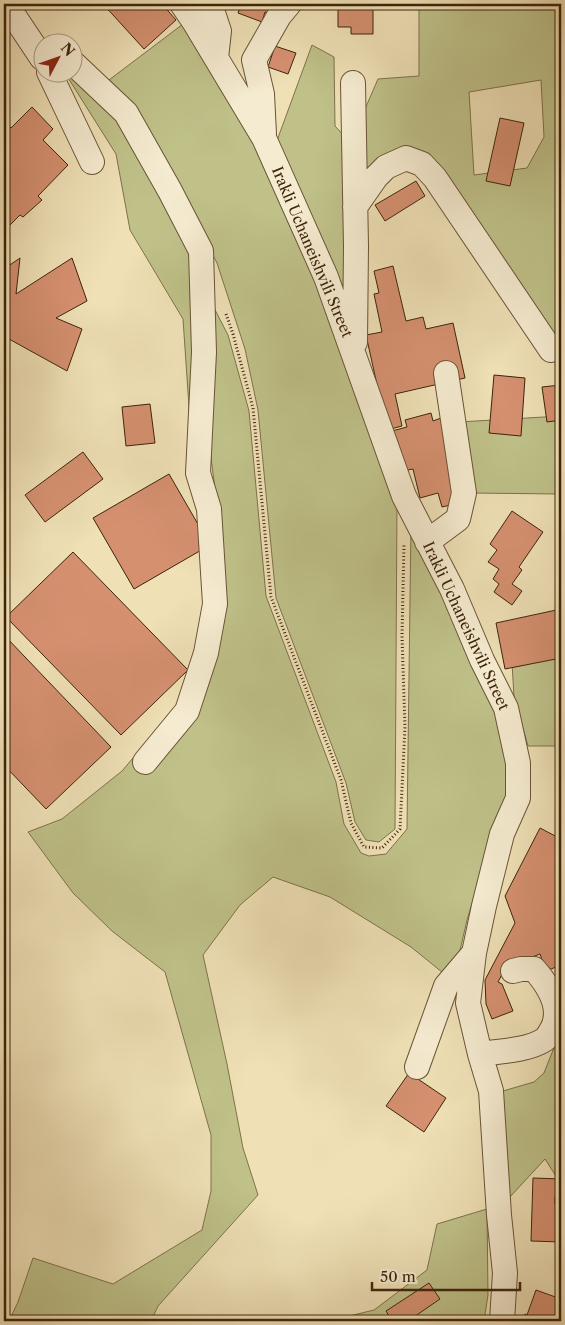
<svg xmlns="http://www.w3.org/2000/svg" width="565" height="1325" font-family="'Libre Caslon Text',serif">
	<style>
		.green { fill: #bfc189; stroke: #7e724a; fill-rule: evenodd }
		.building { fill: #d59070; stroke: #3d240b }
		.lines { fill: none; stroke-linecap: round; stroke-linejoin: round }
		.minor-casing { stroke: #6a5336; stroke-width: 26 }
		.path { stroke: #3d240b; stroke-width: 3; stroke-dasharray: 1 2.5; stroke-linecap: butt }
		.minor { stroke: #f5ebd0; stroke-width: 24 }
		.labels { text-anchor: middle; stroke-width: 4.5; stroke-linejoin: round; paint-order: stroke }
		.street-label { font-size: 15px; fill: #3d240b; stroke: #f5ebd0 }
	</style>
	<rect width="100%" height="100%" fill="#efe0b6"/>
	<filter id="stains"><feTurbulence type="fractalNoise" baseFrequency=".004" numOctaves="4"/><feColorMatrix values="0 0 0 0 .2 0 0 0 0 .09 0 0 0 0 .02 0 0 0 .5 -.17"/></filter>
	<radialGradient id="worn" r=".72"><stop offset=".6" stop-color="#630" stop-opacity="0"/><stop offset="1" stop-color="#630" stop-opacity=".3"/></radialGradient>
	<path class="green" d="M419 4H561V358L560 349 434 168 420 151 403 150 360 189 359 123 378 79 419 76ZM541 80 544 137 527 168 474 175 469 92Z
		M187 21 244 123 322 285 397 503 395 829 379 842 366 840 355 822 346 783 276 598 258 410 245 349 217 263 142 120 105 83Z
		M312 45 334 57 335 126 348 140 350 323 275 146Z
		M65 73H71L109 109 147 166 197 254 191 436 183 319 130 230 116 154Z
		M212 304 228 335 249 411 266 596 336 782 344 824 361 853 369 856 386 854 407 829 411 524 490 688 513 780 495 828 467 920 453 981 411 947 330 897 273 877 240 905 203 955 227 1064 243 1148 258 1195 158 1306 151 1321H9L18 1302 33 1258 113 1284 202 1230 211 1191V1135L165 972 112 931 73 893 28 832 62 819 122 771 166 719 206 679 218 511 209 443Z
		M561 416V507L559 494 470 493 459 422Z
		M561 656V746H528L514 697 512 663Z
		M561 1030V1184L545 1159 509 1198 503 1091 534 1082 544 1073Z
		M487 1209 488 1295 484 1321H339L337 1319 374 1310 427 1270 437 1224Z"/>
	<path class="building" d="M103 4H162L176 20 144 49Z
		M233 4H278L274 16 265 12 262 22 238 13 239 10 231 7Z
		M338 4H373V34H351V27H338Z
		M275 46 296 53 288 74 268 67Z
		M32 107 53 129 43 140 68 165 38 196 42 200 23 217 20 215 4 231V122L11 128Z
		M500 118 524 123 510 186 486 181Z
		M416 181 425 196 385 221 375 205Z
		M20 258 16 294 72 258 87 301 56 318 82 329 67 371 9 339 7 341 4 366V269Z
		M393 266 406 321 423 317 426 329 453 323 465 378 395 394 402 426 387 430 366 335 382 332 374 294 379 293 374 271Z
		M494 375 525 378 521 436 489 433Z
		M561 385V420L547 422 542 387Z
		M150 404 155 443 126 446 122 407Z
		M431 413 433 421 441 418 463 502 442 507 438 493 420 498 413 469 402 471 392 431 407 427 405 420Z
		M83 452 103 479 45 522 25 495Z
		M169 474 210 545 134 589 93 518Z
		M512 511 543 532 519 567 522 570 512 584 522 591 512 605 494 592 499 584 493 579 499 569 488 562 497 550 490 544Z
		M73 552 188 670 121 735 6 617Z
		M561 609V658L505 669 496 623Z
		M4 635 111 747 46 809 4 765Z
		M559 750H561V772Z
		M540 828 561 839V965L546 971 540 954 506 967 498 982 502 984 513 1011 492 1019 486 1004 485 980 515 923 505 896Z
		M409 1073 446 1098 424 1132 386 1106Z
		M533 1178 561 1179V1197H555V1204H561V1242L531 1241Z
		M429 1283 440 1299 408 1321H392L386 1311Z
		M536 1290 561 1299V1321H523L525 1314 527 1315Z"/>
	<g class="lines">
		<defs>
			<path id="minor" d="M6 4 42 58
				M182 4 195 23 264 138 326 277 404 496 452 589 482 660 506 708 518 763V798L502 834 484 906 474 953 468 1003 480 1054 491 1091 499 1215 505 1273 502 1321
				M210 4 219 31 216 58
				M72 62 126 113 170 191 201 251 204 352 198 473 209 509 215 604 206 653 187 711 145 762
				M49 72 92 162
				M353 83 356 246 355 342
				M264 134 262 94 254 60 279 16 289 4
				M355 207 376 177 386 167 406 158 422 164 435 178 551 350
				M427 542 458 519 464 493 446 373
				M480 1054C500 1051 526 1051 544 1040 547 1038 549 1034 551 1031 564 1010 549 986 534 969H521L513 971
				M417 1067 446 986 474 953"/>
		</defs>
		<use href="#minor" class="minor-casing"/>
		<path class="path" d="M226 314 233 334 253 408 271 597 341 780 351 823 364 847 382 848 400 829 405 727 402 636 404 545"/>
		<use href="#minor" class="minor"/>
	</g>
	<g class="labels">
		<g class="street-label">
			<text transform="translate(312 252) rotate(67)" y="5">Irakli Uchaneishvili Street</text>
			<text transform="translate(466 626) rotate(65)" y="5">Irakli Uchaneishvili Street</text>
		</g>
	</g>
	<rect width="565" height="1325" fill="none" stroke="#efe0b6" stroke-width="20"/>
	<rect x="5" y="5" width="555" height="1315" fill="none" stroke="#3d240b" stroke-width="2.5"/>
	<rect x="10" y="10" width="545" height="1305" fill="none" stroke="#3d240b"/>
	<g transform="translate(58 58) rotate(49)"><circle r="24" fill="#f5ebd0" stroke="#ab9b81"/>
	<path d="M0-4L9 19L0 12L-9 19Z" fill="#8f2418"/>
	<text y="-8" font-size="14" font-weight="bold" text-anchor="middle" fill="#3d240b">N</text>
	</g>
	<path d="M372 1282v8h148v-8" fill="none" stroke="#3d240b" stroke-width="2.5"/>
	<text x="380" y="1282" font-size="15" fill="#3d240b" stroke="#f5ebd0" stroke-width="4" paint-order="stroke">50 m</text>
	<rect width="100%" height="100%" filter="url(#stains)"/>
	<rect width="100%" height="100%" fill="url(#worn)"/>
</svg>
